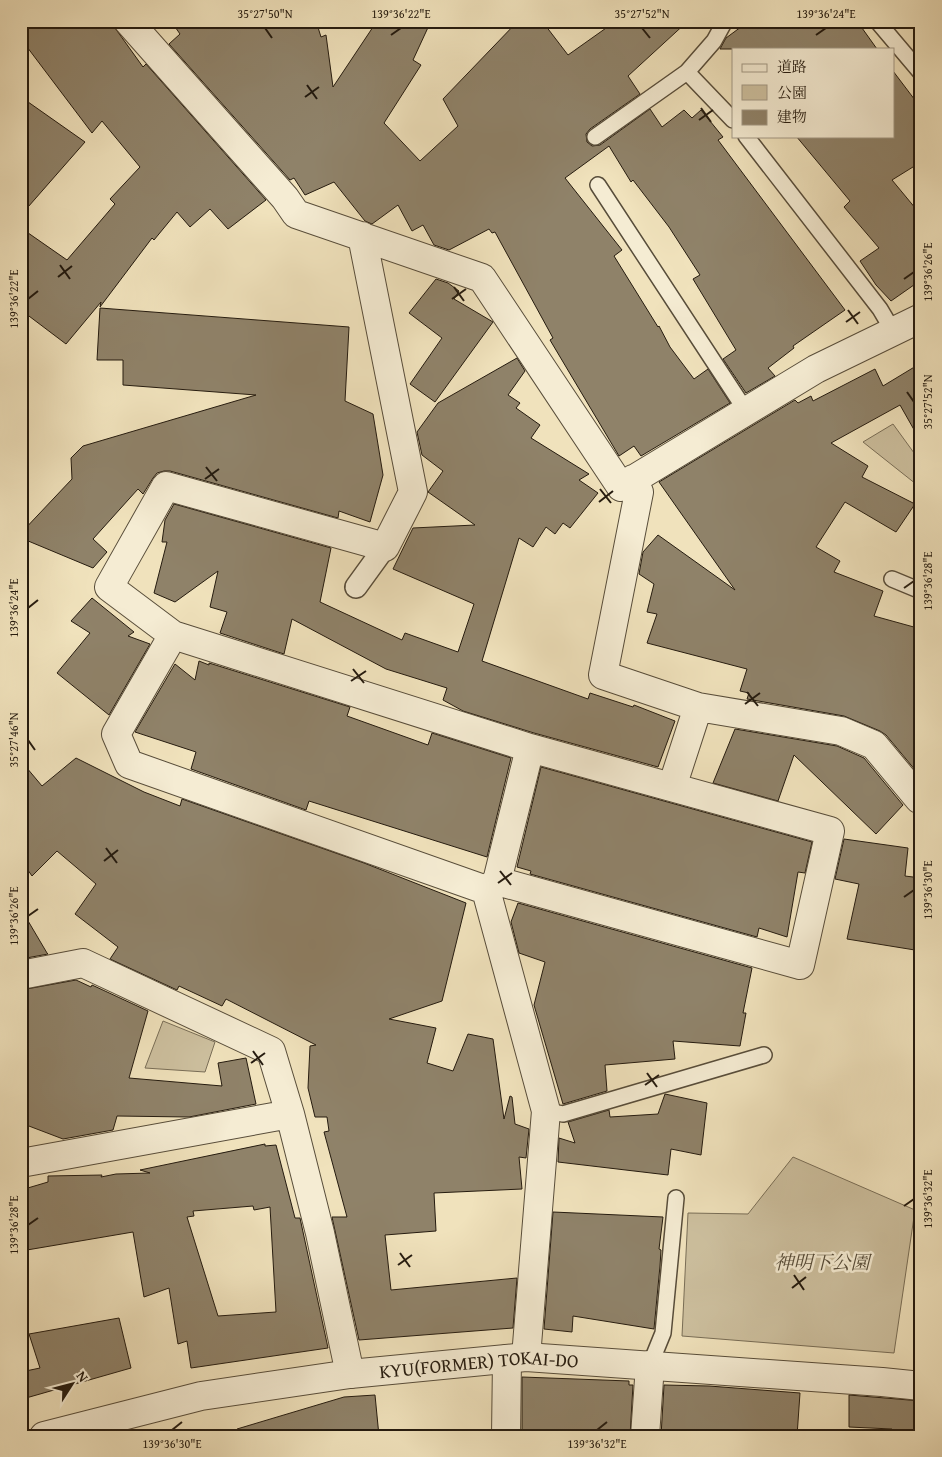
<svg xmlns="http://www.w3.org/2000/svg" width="942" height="1457" font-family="'Gentium Book Plus','Noto Serif JP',serif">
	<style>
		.green { fill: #cdc09f; stroke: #796e57 }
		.building { fill: #8f8269; stroke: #251b0f; fill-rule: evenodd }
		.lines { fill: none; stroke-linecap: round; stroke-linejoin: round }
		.service-casing { stroke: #584d3a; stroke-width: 18 }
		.pedestrian-casing { stroke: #584d3a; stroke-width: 24 }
		.minor-casing { stroke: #584d3a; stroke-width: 30 }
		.tertiary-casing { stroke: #584d3a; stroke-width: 30 }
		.service { stroke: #f5ecd3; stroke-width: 15 }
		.pedestrian { stroke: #f5ecd3; stroke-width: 21 }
		.minor { stroke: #f5ecd3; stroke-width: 28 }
		.tertiary { stroke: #f5ecd3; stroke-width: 28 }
		.ticks { fill: none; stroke: #251b0f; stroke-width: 2 }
		.labels { text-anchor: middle; stroke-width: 5; stroke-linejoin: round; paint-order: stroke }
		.park-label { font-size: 19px; font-style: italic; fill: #574d3a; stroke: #f5ecd3 }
		.street-label { font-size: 19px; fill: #251b0f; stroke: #f5ecd3 }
		.neatline { fill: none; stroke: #251b0f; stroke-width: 2 }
		.ticks-label { font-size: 12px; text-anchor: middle; fill: #251b0f }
	</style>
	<rect width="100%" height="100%" fill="#f0e2bc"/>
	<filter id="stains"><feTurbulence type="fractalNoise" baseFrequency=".004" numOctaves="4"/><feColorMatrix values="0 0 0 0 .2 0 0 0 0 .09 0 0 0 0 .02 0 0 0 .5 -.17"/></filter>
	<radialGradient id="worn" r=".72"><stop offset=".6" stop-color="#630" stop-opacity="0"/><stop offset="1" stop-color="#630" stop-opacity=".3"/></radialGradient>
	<path class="green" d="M893 424 917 457 921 455V488L863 442Z
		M163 1021 215 1042 205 1072 145 1068Z
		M793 1157 915 1210 894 1353 682 1336 688 1213 748 1214Z"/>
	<path class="building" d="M21 21H110L143 67 146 64 266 200 228 229 210 209 190 227 177 212 154 240 152 238 100 307 101 302 66 344 21 310V228L67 260 115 204 110 199 140 167 102 121 92 133 21 39Z
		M171 21H316L321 37 326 35 333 87 377 21H431L413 60 421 65 384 123 420 161 458 126 443 99 518 21H542L568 55 616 21H688L628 76 640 94 590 129 586 134 587 142 592 146 600 145 650 109 662 127 684 110 692 118 701 110 723 137 718 140 845 310 793 346 794 348 768 368 775 376 746 393 723 359 736 350 693 279 700 275 669 227 633 180 631 182 609 146 565 178 622 250 614 256 658 327 659 326 670 347 694 379 708 369 730 403 641 456 634 446 619 456 550 340 553 338 495 232 492 233 489 229 449 250 434 245 423 225 412 231 398 205 372 224 365 221 334 182 305 195 294 178 290 180 169 44 180 34Z
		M749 21H857L877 49H720L726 38Z
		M893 71 921 108V162L892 180 921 215V280L891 301 876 285 860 261 879 248 844 207 850 201 796 136H893Z
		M21 97 85 142 21 215Z
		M436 279 448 283 459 291 454 299 493 322 435 402 410 384 442 338 409 313Z
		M100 308 349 327 345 401 373 414 383 475 370 522 339 511 338 518 170 471H164L157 473 153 478 143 494 138 489 93 539 107 552 93 568 21 538V533L72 479 71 458 83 446 256 395 123 385V360H97Z
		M517 358 525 371 508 395 520 403 516 408 540 425 531 438 589 474 579 480 598 493 570 528 563 523 555 534 546 527 533 547 519 538 482 661 588 699 590 693 633 707 634 705 675 721 658 767 534 733 463 711 443 700 447 688 386 669 292 619 284 654 220 633 227 612 210 607 218 571 175 602 154 593 167 542H162L165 520 174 504 331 548 320 602 402 640 405 633 458 652 474 604 393 569 413 528 475 525 428 492 443 471 422 455 417 432 438 403Z
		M921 363V442L900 405 831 443 868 466 862 477 915 504 896 532 845 502 816 547 840 561 834 572 883 591 874 616 921 629V777L886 735 880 731 844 716 747 699 749 693 740 691 747 669 647 643 657 614 647 612 654 584 639 574 643 552 658 535 735 590 659 482 795 400 798 403 811 396 813 401 875 369 883 386Z
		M92 598 134 632 128 636 150 644 109 715 57 673 90 633 71 621Z
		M199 661 209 665V663L350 707 347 716 428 745 432 733 511 758 487 857 309 801 306 810 191 769 196 752 135 732 175 664 195 680Z
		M735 729 837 746 864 758 903 805 876 834 794 755 778 801 713 783Z
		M76 758 144 792 180 806 182 799 364 863 466 903 442 1001 389 1019 436 1028 427 1063 453 1071 468 1034 493 1039 504 1119 510 1096 512 1097 515 1124 529 1129 526 1158 519 1157 522 1189 434 1193 436 1231 385 1235 391 1290 517 1278 513 1328 359 1340 332 1217H347L324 1132 329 1131 327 1117H315L308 1088 310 1046 316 1045 226 999 222 1006 179 986 177 990 110 959 118 947 75 914 96 884 57 851 32 876 21 860V761L42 786Z
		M541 767 812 842 805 873 798 872 787 937 759 928 757 937 530 874 531 871 517 867Z
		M844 839 908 848 905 876 921 878 917 898 921 907V951L847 939 859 884 835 879Z
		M518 903 752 968 743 1013H746L740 1046 673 1041 675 1059 605 1065 607 1091 563 1104 534 1005 545 962 519 953 511 922Z
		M21 909 47 953 48 954 21 959Z
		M76 980 91 987 92 985 148 1011 129 1078 222 1086 218 1063 246 1058 256 1104 189 1117 117 1116 113 1130 63 1139 21 1123V990Z
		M665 1094 707 1103 701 1155 671 1149 668 1175 558 1162 559 1138 575 1143 568 1122 609 1110 610 1117 658 1114Z
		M265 1144V1146L276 1145 295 1218H300L328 1348 191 1368 187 1341 178 1344 169 1288 144 1297 133 1232 21 1251V1190L48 1182V1176L102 1175 101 1177 116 1174 150 1173 140 1170ZM253 1206 254 1210 270 1207 276 1312 218 1316 187 1217 194 1216 193 1211Z
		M553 1212 663 1217 659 1249 661 1250 660 1266 654 1329 573 1316 572 1332 544 1329Z
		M119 1318 131 1368 26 1398 21 1372 40 1368 29 1334Z
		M522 1377 629 1381V1385H633L630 1436H522Z
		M664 1385 709 1386 800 1393 797 1436H661Z
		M375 1395 379 1436H238L237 1429 344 1397Z
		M849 1395 921 1401V1436H892V1429L849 1427Z"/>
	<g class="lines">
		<defs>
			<path id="service" d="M877 21 921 73
				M687 72 733 120
				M746 136 880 309 893 331
				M595 137 687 72 714 41 725 21
				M598 185 746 411
				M892 579 921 591
				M546 1111 563 1114 764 1055
				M650 1365 663 1333 676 1198"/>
			<path id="pedestrian" d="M356 587 385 547"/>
			<path id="minor" d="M128 21 285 198 296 214 482 278 621 487 816 369 921 318
				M362 236 413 492 385 547 166 486 109 587 173 635 116 734 129 764 486 890
				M633 479 639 492 603 675 698 707 841 731 874 745 919 799 921 797
				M173 635 530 748 830 831 800 965 497 881
				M672 787 698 707
				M21 975 83 963 271 1051 290 1114 320 1233 350 1374
				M21 1163 290 1114
				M526 1357 546 1111 486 890 497 881 530 748
				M506 1436 507 1359
				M645 1436 650 1365"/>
			<g id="tertiary">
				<path id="s1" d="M44 1436 201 1396 350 1374 526 1357 882 1382 921 1386"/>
			</g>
		</defs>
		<use href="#service" class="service-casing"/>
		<use href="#pedestrian" class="pedestrian-casing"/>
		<use href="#minor" class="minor-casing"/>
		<use href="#tertiary" class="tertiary-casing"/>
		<use href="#service" class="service"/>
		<use href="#pedestrian" class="pedestrian"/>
		<use href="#minor" class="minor"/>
		<use href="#tertiary" class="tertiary"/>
	</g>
	<path class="ticks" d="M265 28 272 38M642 28 650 38M391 35 401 28M816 35 826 28M307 85 317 99M305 97 319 87M701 108 711 122M699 120 713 110M60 265 70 279M58 277 72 266M904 279 914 272M454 287 464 301M28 299 38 291M452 299 466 289M848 310 858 324M846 322 860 312M907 392 914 402M206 467 217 481M205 479 219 469M600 489 611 503M599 502 613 491M904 588 914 581M28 608 38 600M353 669 364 683M351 681 366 671M747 692 758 706M745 704 760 693M28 740 35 750M106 848 117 863M104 861 118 850M500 871 511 885M498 883 512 873M904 897 914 890M28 916 38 909M253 1051 263 1065M251 1063 265 1053M647 1073 657 1087M645 1085 659 1075M904 1206 914 1199M28 1225 38 1218M400 1253 410 1267M398 1265 412 1255M794 1275 804 1290M792 1288 806 1277M172 1430 182 1422M597 1430 607 1422"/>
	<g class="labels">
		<g class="park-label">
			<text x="822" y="1269">神明下公園</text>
		</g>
		<g class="street-label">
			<text dy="7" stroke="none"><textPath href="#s1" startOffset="442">KYU(FORMER) TOKAI-DO</textPath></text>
		</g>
	</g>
	<rect width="942" height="1457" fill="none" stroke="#f0e2bc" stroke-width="55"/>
	<rect x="732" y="48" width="162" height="90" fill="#f5ecd3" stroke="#a29885"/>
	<rect x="742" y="64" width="25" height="8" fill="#f5ecd3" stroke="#a29885"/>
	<text x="777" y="72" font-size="15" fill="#251b0f">道路</text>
	<rect x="742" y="85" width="25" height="15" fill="#cdc09f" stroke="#a29885"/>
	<text x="777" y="98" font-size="15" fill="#251b0f">公園</text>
	<rect x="742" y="110" width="25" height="15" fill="#8f8269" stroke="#a29885"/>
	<text x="777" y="122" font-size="15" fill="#251b0f">建物</text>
	<g transform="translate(72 1384) rotate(54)" stroke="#f5ecd3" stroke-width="4" paint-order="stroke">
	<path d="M0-4L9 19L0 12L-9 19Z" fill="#251b0f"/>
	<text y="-8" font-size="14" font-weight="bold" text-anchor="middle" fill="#251b0f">N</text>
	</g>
	<rect x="28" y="28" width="886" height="1402" class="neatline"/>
	<g class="ticks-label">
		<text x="265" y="18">35°27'50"N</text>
		<text x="401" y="18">139°36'22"E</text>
		<text x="642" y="18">35°27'52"N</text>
		<text x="826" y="18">139°36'24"E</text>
		<text transform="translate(928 272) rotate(-90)" y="4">139°36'26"E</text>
		<text transform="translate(14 299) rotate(-90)" y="4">139°36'22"E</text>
		<text transform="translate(928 402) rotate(-90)" y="4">35°27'52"N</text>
		<text transform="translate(928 581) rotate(-90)" y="4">139°36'28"E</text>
		<text transform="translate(14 608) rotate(-90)" y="4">139°36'24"E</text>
		<text transform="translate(14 740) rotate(-90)" y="4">35°27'46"N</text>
		<text transform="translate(928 890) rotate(-90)" y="4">139°36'30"E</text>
		<text transform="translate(14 916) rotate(-90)" y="4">139°36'26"E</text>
		<text transform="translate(928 1199) rotate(-90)" y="4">139°36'32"E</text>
		<text transform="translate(14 1225) rotate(-90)" y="4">139°36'28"E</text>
		<text x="172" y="1448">139°36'30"E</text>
		<text x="597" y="1448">139°36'32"E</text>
	</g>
	<rect width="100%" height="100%" filter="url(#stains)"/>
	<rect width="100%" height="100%" fill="url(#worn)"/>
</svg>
